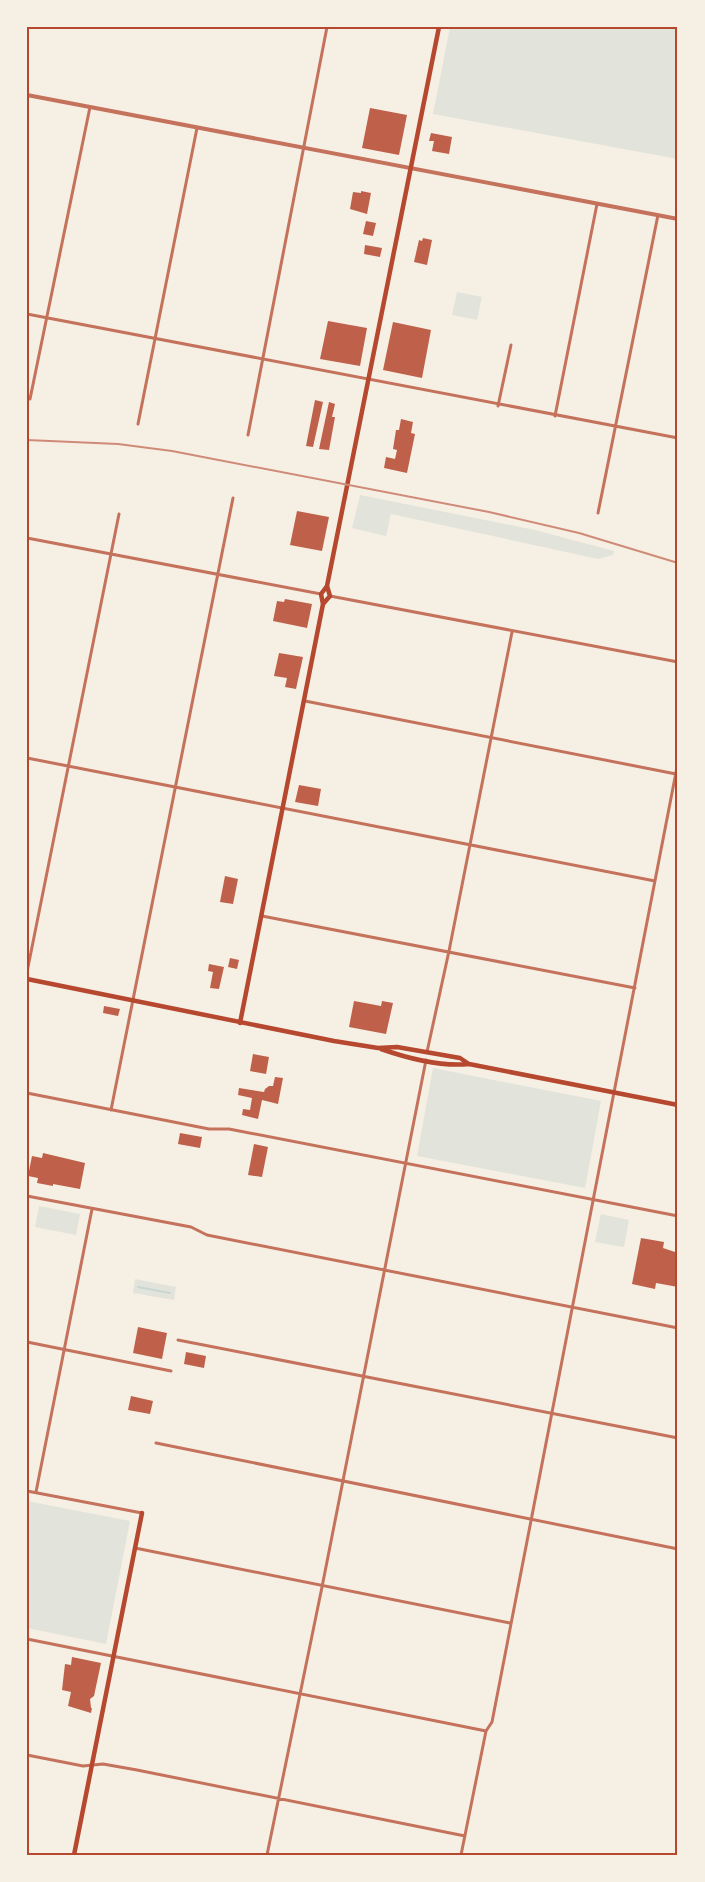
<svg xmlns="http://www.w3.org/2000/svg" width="705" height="1882" font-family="'Source Sans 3',sans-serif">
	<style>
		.green { fill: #e2e4dc }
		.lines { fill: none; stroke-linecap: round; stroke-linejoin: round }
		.stream { stroke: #c9d6d2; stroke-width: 2 }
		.building { fill: #bf614a }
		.minor { stroke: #c5725c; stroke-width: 3 }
		.tertiary { stroke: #c5725c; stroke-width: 4 }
		.secondary { stroke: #b5482f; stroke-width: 4.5 }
		.rail { stroke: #cf8b77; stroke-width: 2 }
		.neatline { fill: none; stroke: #b5482f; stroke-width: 2 }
	</style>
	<rect width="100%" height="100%" fill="#f6efe4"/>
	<path class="green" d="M450 27H678V159L433 114Z
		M457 292 482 297 477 320 452 315Z
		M360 495 535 530 614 551 613 555 598 559 391 514 386 536 352 528Z
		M433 1068 601 1101 585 1188 417 1156Z
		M39 1206 80 1214 76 1235 35 1227Z
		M601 1214 629 1220 624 1247 595 1242Z
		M135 1279 176 1287 174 1300 133 1293Z
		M27 1501 130 1521 106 1644 27 1628Z"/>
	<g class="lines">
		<path class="stream" d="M138 1287 170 1293"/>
	</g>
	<path class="building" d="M370 108 407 115 399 155 362 148Z
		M431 133 452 137 449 154 432 151 434 141H429Z
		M361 191 371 193 367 214 350 209 353 192 361 193Z
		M366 221 376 223 373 236 363 234Z
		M423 238 432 240 427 265 414 262 419 240 422 241Z
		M365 245 382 248 380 257 364 254Z
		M328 321 367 328 360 366 320 359Z
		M393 322 431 330 422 378 383 370Z
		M315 400 323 402 313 447 306 446Z
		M329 402 335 404 332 417H335L329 450 319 449Z
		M401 419 413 422 411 433 415 434 407 473 384 468 386 457 395 459 397 450 393 449 396 430H399Z
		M297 511 329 517 322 551 290 545Z
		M285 599 312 604 307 628 273 621 277 601 284 602Z
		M279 653 303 657 296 689 285 687 287 678 274 676Z
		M299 785 321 789 318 806 295 802Z
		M225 876 238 879 233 904 220 902Z
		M230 958 239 960 237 969 228 967Z
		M209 964 224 967 219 989 210 988 213 972 208 971Z
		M354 1001 381 1006 382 1001 393 1003 386 1034 349 1027Z
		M104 1006 120 1009 118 1016 103 1013Z
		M253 1054 269 1057 266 1074 250 1071Z
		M275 1077 283 1078 278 1104 262 1100 258 1119 242 1115 243 1109 250 1110 252 1098 238 1095 239 1088 264 1092 265 1089 269 1086H273Z
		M180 1133 202 1137 200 1148 178 1144Z
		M254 1144 268 1147 262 1177 248 1175Z
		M43 1153 85 1163 80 1189 53 1184V1186L37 1183 38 1178 28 1176 32 1156 42 1158Z
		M641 1238 664 1242 663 1248 678 1253V1287L656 1283 655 1289 632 1284Z
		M138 1327 167 1333 162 1359 133 1353Z
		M186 1352 206 1356 204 1368 184 1364Z
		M131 1396 153 1401 150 1414 128 1410Z
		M72 1657 101 1663 94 1696 90 1699 91 1708H92L91 1713 68 1706 71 1692 62 1690 65 1664 71 1665Z"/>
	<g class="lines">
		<path class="minor" d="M27 314 678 438
			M30 399 90 107
			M498 406 511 345
			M555 416 597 204
			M138 424 197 128
			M248 435 327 27
			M598 513 658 215
			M27 538 321 594
			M330 596 678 662
			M305 701 676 774
			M27 758 655 881
			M262 916 635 988
			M27 972 119 514
			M427 1052 449 951 512 632
			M27 1093 209 1129H229L678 1216
			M111 1110 233 498
			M27 1196 191 1227 207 1235 678 1328
			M178 1340 678 1438
			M27 1342 171 1371
			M156 1443 678 1549
			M27 1491 142 1513
			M36 1492 92 1209
			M135 1548 510 1623
			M27 1639 486 1731
			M27 1755 83 1766 103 1764 137 1770 465 1836
			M267 1855 322 1587 426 1060
			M461 1855 486 1731 492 1722 678 762"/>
		<path class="tertiary" d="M27 95 678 219"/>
		<path class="secondary" d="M323 604 321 594 327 586
			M27 979 334 1041 378 1048 397 1047 460 1058 469 1064
			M240 1023 323 604 330 596 327 586 439 27
			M381 1049C407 1058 441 1067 469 1064L678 1105
			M74 1855 142 1513"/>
		<path class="rail" d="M27 440 118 444 172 451 489 512 579 533 678 563"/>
	</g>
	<rect width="705" height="1882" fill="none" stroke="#f6efe4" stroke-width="57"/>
	<rect x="28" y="28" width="648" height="1826" class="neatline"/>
</svg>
